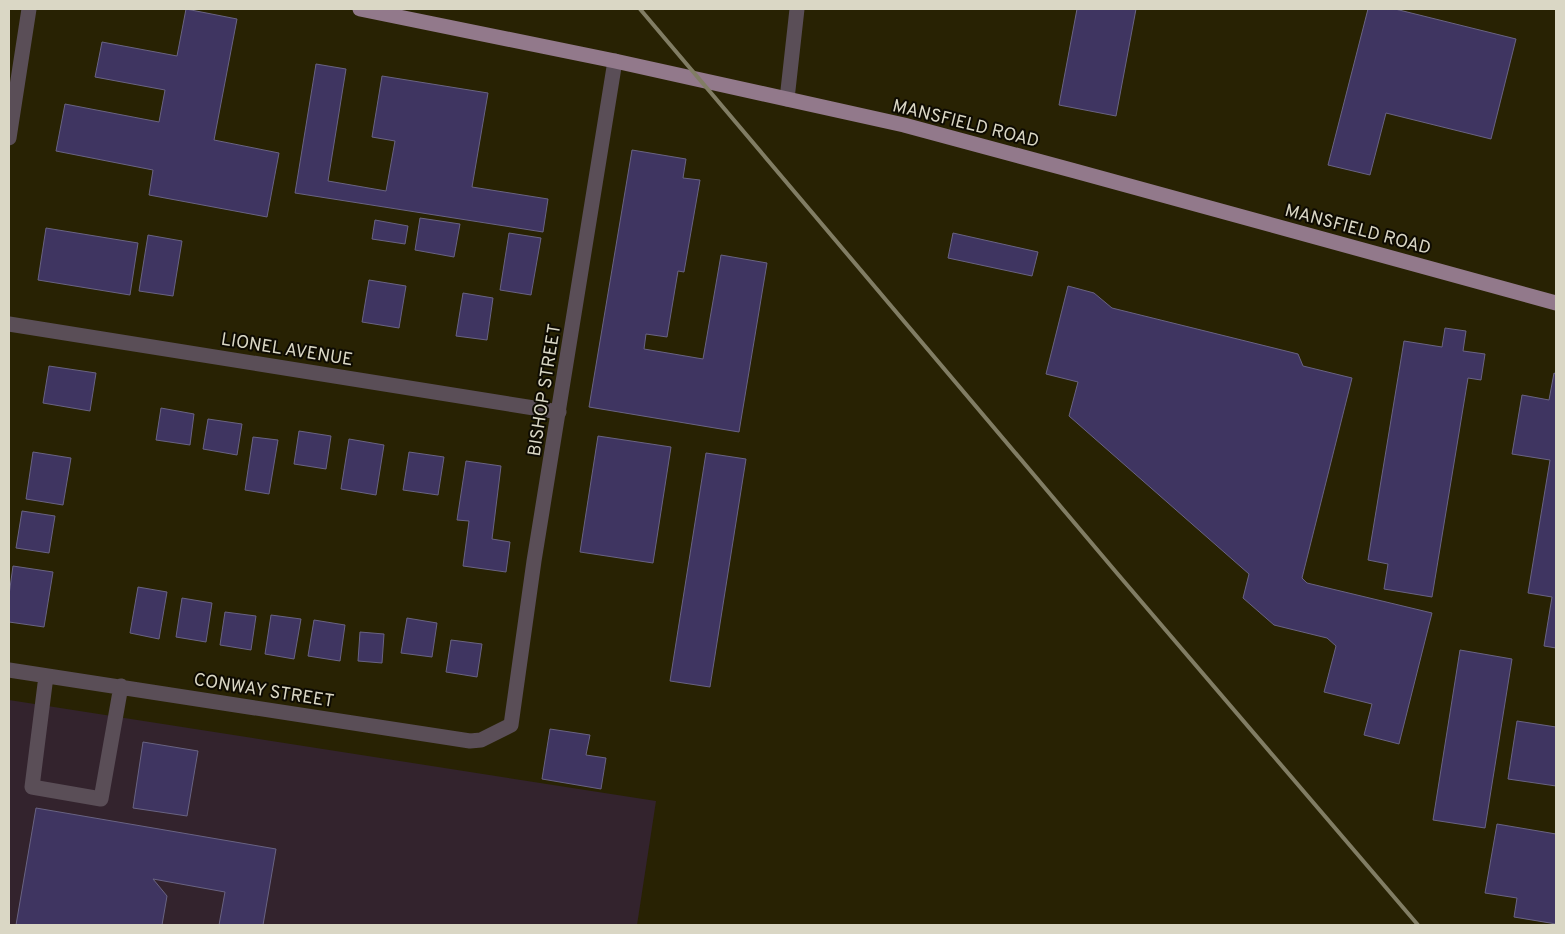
<svg xmlns="http://www.w3.org/2000/svg" width="1565" height="934" font-family="Overpass,sans-serif">
	<style>
		.education { fill: #33232d }
		.building { fill: #3f3561; stroke: #696382 }
		.lines { fill: none; stroke-linecap: round; stroke-linejoin: round }
		.minor { stroke: #5a4e57; stroke-width: 15 }
		.major { stroke: #92798b; stroke-width: 15 }
		.rail { stroke: #817d64; stroke-width: 4 }
		.labels { text-anchor: middle; stroke-width: 4; stroke-linejoin: round; paint-order: stroke }
		.street-label { font-size: 18px; fill: #dad7c5; stroke: #0e0b02 }
	</style>
	<rect width="100%" height="100%" fill="#282203"/>
	<path class="education" d="M9 700 656 801 637 925H9Z"/>
	<path class="building" d="M186 9 237 19 214 140 279 153 267 217 149 195 153 170 56 151 65 104 159 122 165 90 95 77 102 42 177 56Z
		M1077 9H1136L1116 116 1059 105Z
		M1368 9H1395L1516 39 1491 139 1386 113 1370 175 1328 165Z
		M316 64 346 69 328 181 386 191 395 141 372 137 382 76 488 93 472 187 548 199 543 232 295 193Z
		M632 150 686 159 683 178 700 180 684 272 678 271 667 337 646 334 644 349 703 359 721 255 767 263 739 432 589 407Z
		M420 218 460 224 454 257 415 250Z
		M375 220 408 226 405 244 372 239Z
		M46 228 138 243 130 295 38 280Z
		M509 233 541 238 531 295 500 290Z
		M953 233 1038 252 1032 276 948 258Z
		M148 235 182 241 173 296 139 291Z
		M369 280 406 286 399 328 362 322Z
		M1068 286 1094 293 1112 308 1298 354 1303 366 1352 378 1302 578 1307 583 1432 613 1399 744 1364 735 1372 704 1324 692 1336 646 1327 638 1274 625 1243 598 1249 574 1069 416 1078 382 1046 374Z
		M463 293 493 298 487 340 456 336Z
		M1445 328 1466 331 1463 351 1485 354 1481 380 1468 378 1432 597 1384 589 1388 564 1368 560 1404 341 1442 347Z
		M49 366 96 373 90 411 43 403Z
		M1554 373 1556 374V648L1544 646 1552 597 1528 593 1550 460 1512 454 1522 395 1549 400Z
		M161 408 194 414 190 445 156 440Z
		M208 419 242 424 237 455 203 449Z
		M299 431 331 436 326 469 294 464Z
		M598 436 671 447 653 563 580 552Z
		M253 437 278 440 269 494 245 490Z
		M349 439 384 445 376 495 341 489Z
		M33 452 71 458 63 505 26 499Z
		M409 452 444 457 438 495 403 490Z
		M706 453 746 459 710 687 670 681Z
		M466 461 501 466 492 539 510 542 506 572 463 566 469 521 457 520Z
		M22 511 55 516 49 553 16 548Z
		M13 566 53 572 44 627 9 622V595Z
		M138 587 167 592 159 639 130 633Z
		M182 598 212 603 206 642 176 637Z
		M225 612 256 616 251 650 220 645Z
		M271 615 301 619 294 659 265 654Z
		M407 618 437 623 432 657 401 653Z
		M314 620 345 625 340 661 308 656Z
		M360 632 384 634 382 663 358 661Z
		M451 640 482 644 477 677 446 672Z
		M1460 650 1512 659 1485 828 1433 820Z
		M1517 721 1556 727V786L1508 779Z
		M550 729 590 735 586 755 606 758 601 789 542 779Z
		M143 742 198 751 187 816 133 808Z
		M36 808 276 849 263 925H219L225 892 153 879 167 896 162 925H16Z
		M1497 824 1556 834V924L1514 917 1517 898 1485 893Z"/>
	<g class="lines">
		<path class="minor" d="M787 99 797 9
			M9 138 29 9
			M9 324 559 412
			M9 670 470 741 481 740 511 725 534 561 615 61
			M46 676 32 787 101 799 121 686"/>
		<path class="major" d="M360 9 615 61 904 125 1075 171 1556 303"/>
		<path class="rail" d="M640 9 1116 572 1418 925"/>
	</g>
	<g class="labels">
		<g class="street-label">
			<text transform="translate(966 123) rotate(14)" y="6">MANSFIELD ROAD</text>
			<text transform="translate(1358 229) rotate(15)" y="6">MANSFIELD ROAD</text>
			<text transform="translate(287 349) rotate(9)" y="6">LIONEL AVENUE</text>
			<text transform="translate(544 390) rotate(-81)" y="6">BISHOP STREET</text>
			<text transform="translate(264 690) rotate(9)" y="6">CONWAY STREET</text>
		</g>
	</g>
	<rect width="1565" height="934" fill="none" stroke="#dad7c5" stroke-width="20"/>
</svg>
